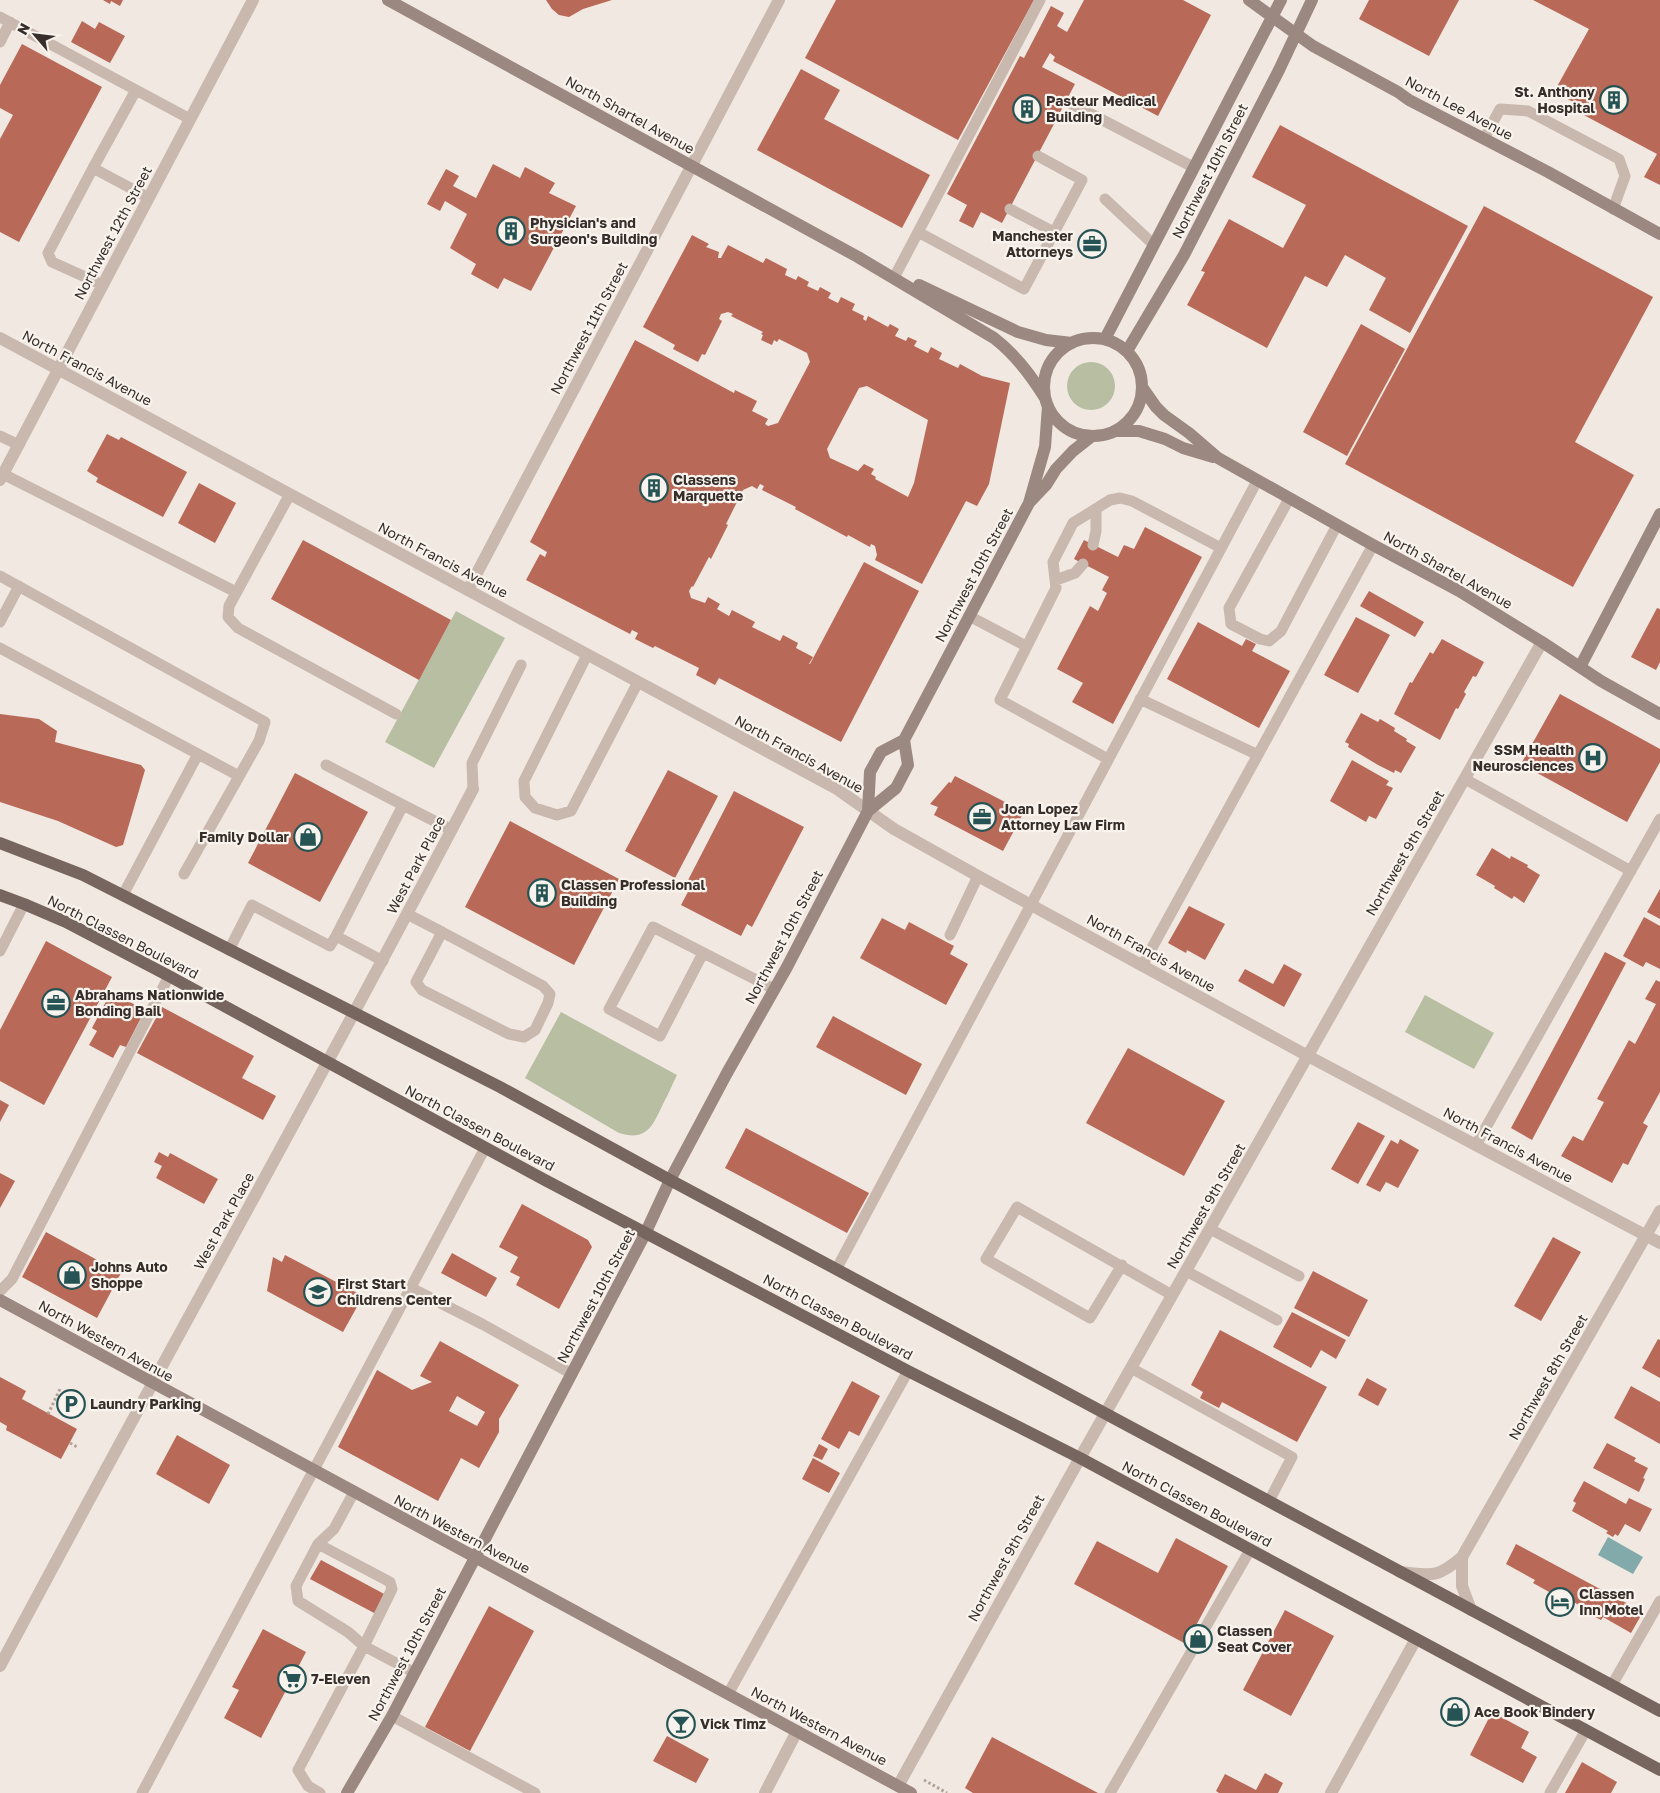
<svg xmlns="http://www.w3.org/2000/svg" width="1660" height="1793" font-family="'Golos Text',sans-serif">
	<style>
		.green { fill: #b7bea2 }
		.water { fill: #83aaaa }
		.building { fill: #b86958; fill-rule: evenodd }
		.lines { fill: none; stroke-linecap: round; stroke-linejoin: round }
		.path { stroke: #b3a298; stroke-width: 3; stroke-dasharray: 2.5 2.5; stroke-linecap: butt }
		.lane { stroke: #c8b8ae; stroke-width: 11 }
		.street { stroke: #c8b8ae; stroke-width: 12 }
		.secondary { stroke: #9b8880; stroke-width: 12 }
		.primary { stroke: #77655f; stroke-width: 12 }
		.labels { text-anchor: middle; stroke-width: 4.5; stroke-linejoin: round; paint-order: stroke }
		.poi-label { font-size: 14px; font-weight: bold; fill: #372e2b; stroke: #f8f3ed; text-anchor: start }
		.street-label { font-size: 14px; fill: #372e2b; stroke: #f8f3ed }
	</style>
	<rect width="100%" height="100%" fill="#f1e8e1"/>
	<path class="green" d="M1067 386a24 24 0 1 1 48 0a24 24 0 1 1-48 0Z
		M456 611 505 638 434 768 385 742Z
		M1425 995 1494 1033 1474 1069 1405 1032Z
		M561 1012 677 1075C672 1085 668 1095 663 1104 653 1125 647 1142 619 1133L525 1078Z"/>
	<path class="water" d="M1608 1537 1643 1557 1633 1574 1598 1555Z"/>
	<path class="building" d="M103 0H123L120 6 111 1 110 4Z
		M546 0H612L583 9 569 17 559 15 552 9Z
		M836 0H1034L958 140 805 58Z
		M1084 0H1183L1211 15 1158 116 1053 61 1055 57 1050 53 1042 67 1075 84 1002 223 981 212 973 228 959 221 967 205 947 194 1020 56 1024 58 1051 6 1064 13 1057 26 1067 32Z
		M1369 0H1459L1429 56 1359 19Z
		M1533 0H1660V185L1644 177 1657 154 1580 113 1583 107 1554 92 1589 29Z
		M82 21 95 29 99 22 125 36 110 63 71 42Z
		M22 44 102 87 19 242 0 232V139L13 115 0 108V85Z
		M801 69 840 90 824 119 930 175 902 228 757 150Z
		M1280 125 1468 226 1410 333 1369 310 1386 278 1345 255 1327 287 1305 276 1267 348 1187 305 1205 272 1201 271 1229 219 1283 248 1306 205 1252 177Z
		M493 164 520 178 525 167 555 183 549 193 576 206 531 291 504 278 498 289 471 274 476 264 450 248 467 214 445 201 440 211 427 204 446 169 459 176 453 186 476 198Z
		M1484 206 1653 297 1575 442 1634 475 1573 587 1345 464Z
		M692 235 709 244 706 247 719 252 718 258H721L728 245 763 263 766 258 787 269 785 275 796 280 798 276 809 282 807 286 818 291 820 287 831 293 828 298 838 303 841 297 855 304 852 310 864 316 863 319 866 321 868 316 888 327 890 324 899 329 895 336 906 341 908 337 917 341 914 346 928 353 931 347 942 353 939 359 958 368 960 364 982 376 1010 383 989 484 977 506 966 501 922 584 875 560 877 555 875 546 871 544 870 547 848 535 847 537 795 509 796 507 762 490 764 486 760 484 757 489 752 486 743 490 726 524 728 525 711 559 709 557 693 587 692 586 689 591 691 598 705 603 708 597 720 604 717 609 729 616 732 610 755 622 752 627 780 641 783 635 798 643 796 648 813 657 809 664H810L864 562 919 591 841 742 719 678 715 685 696 675 699 668 655 646 653 648 635 639 638 633 632 630 630 634 526 580 540 554 545 557 547 552 530 542 635 340 734 393 735 390 757 401 752 411 768 419 765 424 768 426 778 423 810 362 807 353 779 339 777 342 774 340 772 345 761 340 763 335 761 334 763 332 731 316 733 314 728 312 721 314 719 319 722 321 705 355 702 354 698 362 673 349 675 345 643 327ZM867 386 928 420 914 483 908 497 875 479 876 477 871 474 874 469 864 464 858 471 830 458 827 449 859 388Z
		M1361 324 1405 349 1347 456 1303 432Z
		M107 434 119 440 121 437 187 472 163 517 96 482 98 478 87 471Z
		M199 483 236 503 215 543 178 523Z
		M1145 527 1202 557 1113 724 1072 702 1083 683 1057 669 1090 606 1098 611 1107 593 1102 590 1109 577 1074 559 1084 540 1118 557 1124 545 1134 549Z
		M303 540 451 620 419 680 271 599Z
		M1369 591 1424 622 1415 637 1360 606Z
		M1657 608 1660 609V662L1656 670 1631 657Z
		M1356 617 1390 635 1358 693 1324 675Z
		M1198 622 1242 646 1246 639 1256 644 1252 651 1290 671 1259 728 1167 679Z
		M1442 639 1484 662 1476 677 1473 676 1464 692 1466 694 1458 709 1456 708 1440 740 1394 714 1410 682 1412 683 1430 652 1433 654Z
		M1560 694 1660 749V762L1627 822 1521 764Z
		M1361 713 1378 722 1380 719 1395 728 1394 731 1407 739 1406 741 1416 747 1401 773 1395 770 1394 773 1378 765 1348 747 1349 744 1345 742Z
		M0 714 39 719 57 731 55 742 141 765 145 770 123 845 116 847 58 821 0 802Z
		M1352 760 1389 781 1386 785 1393 788 1376 819 1369 816 1366 822 1330 801Z
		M668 770 718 796 675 878 625 851Z
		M295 773 368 812 320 902 248 863Z
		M955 776 1024 812 1003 851 934 815 938 807 930 804 949 782 951 783Z
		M734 791 804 827 752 927 747 924 741 936 681 905 689 890 684 888Z
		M510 821 619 879 574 965 465 907Z
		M1492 848 1510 859 1511 856 1528 865 1527 867 1540 875 1524 903 1514 896 1512 899 1494 888 1495 886 1476 875Z
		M1660 889V919L1647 912Z
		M1189 906 1225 924 1205 960 1187 950 1186 953 1168 943Z
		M1644 917 1660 926V969L1646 962 1643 967 1623 956Z
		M882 918 905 930 909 922 954 946 950 954 968 964 946 1005 860 958Z
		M46 941 112 977 44 1105 0 1081V1030Z
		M1605 952 1626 963 1532 1140 1511 1128Z
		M1284 964 1302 974 1284 1007 1238 981 1245 969 1273 984Z
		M1656 980 1660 982V1092L1643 1123 1648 1126 1628 1165 1623 1163 1612 1183 1561 1156 1573 1136 1583 1141 1604 1102 1597 1099 1629 1040 1635 1044 1656 1004 1645 999Z
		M111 992 145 1010 126 1047 120 1045 113 1058 89 1045 97 1031 92 1028Z
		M162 1007 254 1056 242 1078 276 1096 263 1120 137 1053Z
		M833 1016 922 1064 906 1095 816 1047Z
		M1128 1048 1225 1101 1184 1176 1086 1123Z
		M0 1100 9 1105 0 1122Z
		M1358 1122 1385 1136 1358 1184 1331 1169Z
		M746 1128 869 1193 847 1233 725 1168Z
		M1400 1139 1419 1150 1398 1188 1386 1182 1380 1192 1366 1185 1391 1140 1398 1144Z
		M159 1152 168 1157 170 1153 218 1179 204 1204 156 1178 162 1166 154 1162Z
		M0 1173 15 1181 0 1208Z
		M522 1204 588 1240 592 1247 559 1309 516 1285 520 1277 510 1272 518 1257 499 1247Z
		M46 1232 121 1273 97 1318 22 1277Z
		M1553 1237 1581 1252 1541 1321 1514 1306Z
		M452 1253 497 1278 486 1297 441 1273Z
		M285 1255 363 1296 343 1332 267 1291 273 1257 282 1262Z
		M1313 1271 1368 1300 1349 1337 1294 1308Z
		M1292 1312 1346 1340 1336 1359 1321 1350 1311 1368 1273 1347Z
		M1220 1330 1327 1387 1297 1442 1222 1402 1219 1408 1200 1398 1203 1392 1191 1385Z
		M1658 1339 1660 1340V1378L1642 1368Z
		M440 1341 519 1385 499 1419V1432L479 1468 461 1458 438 1501 338 1447 377 1370 412 1390 432 1382 420 1376ZM457 1396 485 1412 477 1426 449 1411Z
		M0 1377 26 1391 22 1399 77 1429 61 1459 6 1430 7 1426 0 1422Z
		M1367 1378 1387 1389 1378 1406 1358 1395Z
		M852 1381 880 1396 859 1436 849 1431 839 1449 821 1439Z
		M1631 1386 1660 1402V1444L1614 1418Z
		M177 1435 230 1465 209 1504 156 1474Z
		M1607 1443 1636 1458 1634 1461 1648 1468 1643 1478 1645 1479 1639 1492 1593 1468Z
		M819 1444 828 1449 822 1460 813 1456Z
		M813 1458 840 1473 829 1493 802 1479Z
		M1584 1481 1626 1504 1629 1498 1652 1509 1640 1532 1625 1524 1618 1536 1615 1534 1613 1537 1606 1533 1608 1531 1572 1511 1576 1503 1573 1501Z
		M1176 1538 1228 1566 1186 1644 1074 1584 1097 1541 1158 1573Z
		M1516 1544 1643 1612 1631 1633 1603 1617 1601 1620 1582 1610 1584 1608 1553 1590 1551 1593 1533 1583 1535 1580 1506 1564Z
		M321 1560 386 1595 376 1614 310 1579Z
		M489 1606 534 1631 470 1751 425 1727Z
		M1285 1610 1334 1636 1291 1716 1243 1690Z
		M263 1629 306 1652 261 1738 224 1718 239 1690 232 1687Z
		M1492 1712 1529 1732 1521 1748 1537 1757 1523 1783 1470 1755Z
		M667 1736 709 1759 696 1783 653 1761Z
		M992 1737 1098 1793H973L965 1788Z
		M1582 1762 1617 1782 1611 1793H1565Z
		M1265 1773 1283 1783 1278 1793H1219L1216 1791 1225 1774 1256 1790Z"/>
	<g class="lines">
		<path class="path" d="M48 1414 60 1389
			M70 1443 77 1447
			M924 1780 947 1793"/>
		<path class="lane" d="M0 17 190 119
			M0 42 10 22
			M136 90 93 168 149 198
			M1066 101 1193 167
			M1484 139 1500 109 1528 111 1619 159 1625 176 1613 209
			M93 168 48 253 52 262 103 285
			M1105 199 1153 244
			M1010 209 1054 232
			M918 232 1024 289 1082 180 1038 156
			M896 274 1040 0
			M0 436 19 445
			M3 474 236 592
			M290 494 229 606 228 617 238 628 396 714
			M1289 499 1229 608 1231 624 1260 639 1269 641 1281 631 1337 525
			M1093 545 1096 531V510
			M0 576 265 722 259 741 184 874
			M1056 580 1075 573 1083 564
			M969 616 1026 646
			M0 622 19 586
			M0 648 239 776
			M587 655 524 781 525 797 535 808 557 815 571 811 638 682
			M1140 699 1258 755
			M1108 759 1000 700 1056 588 1053 562 1073 523 1110 500 1120 498 1132 501 1221 548
			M1465 779 1631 871
			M473 789 472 763 521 665
			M403 805 452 830
			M123 895 198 754
			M407 914 442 932 416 982 422 990 509 1034 524 1037 535 1030 548 1003 550 994 543 986 442 932
			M950 935 978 876
			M336 936 383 961
			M229 950 252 905 330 946 336 936 403 805 326 765
			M0 951 24 904
			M703 953 660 1036 609 1009 653 927 774 989
			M1142 966 1373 545
			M1476 1145 1660 819
			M1210 1229 1299 1276
			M1122 1265 1090 1318 986 1259 1017 1207 1172 1295
			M837 1268 1257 481
			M1186 1271 1277 1320
			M411 1288 482 1324 572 1374
			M0 1291 12 1279 169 976
			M1131 1368 1292 1457 1269 1501
			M318 1544 390 1582 392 1589 364 1646 348 1632 298 1601 296 1586 318 1544 334 1529 354 1492
			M1612 1685 1660 1601
			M728 1694 908 1371
			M392 1716 535 1793
			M142 1793 485 1148
			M320 1793 308 1786 298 1770 364 1646 415 1673
			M1110 1793 1250 1550
			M1550 1793 1586 1730"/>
		<path class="street" d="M0 338 837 789 894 829 978 876 1308 1056 1660 1243
			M0 480 253 0
			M468 590 779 0
			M1462 1557V1586L1471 1610
			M1400 1572C1432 1575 1436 1579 1462 1557L1660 1211
			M0 1666C156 1373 319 1084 473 789
			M898 1786 1080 1458 1542 642
			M765 1793 797 1731
			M1331 1793 1416 1639"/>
		<path class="secondary" d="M388 0 858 257 994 338C1016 355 1031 375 1045 398
			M1249 0 1313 46 1398 92 1409 100 1548 172 1660 234
			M919 285 1018 332 1046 340 1072 343
			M1044 387a49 49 0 1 1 98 0a49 49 0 1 1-98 0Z
			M1105 339 1281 0
			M1127 351 1184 255 1279 70 1312 0
			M1142 387 1156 407 1164 415 1189 433 1218 458 1373 545 1459 591 1542 642 1601 681 1660 714
			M1116 431H1139L1165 439 1183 448 1213 457
			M1029 503 1046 485 1056 469 1073 451 1092 436
			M1580 667 1660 514
			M868 811 870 772 881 752 904 740 1029 503 1045 447 1048 406
			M0 1300 911 1793
			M347 1793 392 1716 645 1234 670 1180 727 1073 787 967 868 811 896 788 908 765 904 740"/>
		<path class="primary" d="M0 843 83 875 500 1087 670 1180 1660 1711
			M0 895 24 904 66 922 169 976 543 1179 908 1371 1080 1458 1660 1770"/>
	</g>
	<defs>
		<symbol id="building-ring" viewBox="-11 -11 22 22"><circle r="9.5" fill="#f8f3ed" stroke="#265454" stroke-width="1.5"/><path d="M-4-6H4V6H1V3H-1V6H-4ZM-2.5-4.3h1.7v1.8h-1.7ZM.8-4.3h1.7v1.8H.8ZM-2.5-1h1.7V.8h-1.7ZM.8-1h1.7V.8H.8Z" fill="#265454"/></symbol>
		<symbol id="office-ring" viewBox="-11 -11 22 22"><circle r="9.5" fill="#f8f3ed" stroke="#265454" stroke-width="1.5"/><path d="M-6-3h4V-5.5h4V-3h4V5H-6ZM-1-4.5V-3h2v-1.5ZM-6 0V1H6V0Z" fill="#265454"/></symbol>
		<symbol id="hospital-ring" viewBox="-11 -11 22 22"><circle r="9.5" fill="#f8f3ed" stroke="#265454" stroke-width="1.5"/><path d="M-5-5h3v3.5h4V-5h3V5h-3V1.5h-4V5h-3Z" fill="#265454"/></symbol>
		<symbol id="shop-ring" viewBox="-11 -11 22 22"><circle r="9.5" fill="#f8f3ed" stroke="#265454" stroke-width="1.5"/><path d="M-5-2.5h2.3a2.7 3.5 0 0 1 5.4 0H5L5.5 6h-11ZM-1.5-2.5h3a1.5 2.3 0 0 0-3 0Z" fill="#265454"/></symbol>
		<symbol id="school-ring" viewBox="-11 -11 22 22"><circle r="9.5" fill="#f8f3ed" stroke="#265454" stroke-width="1.5"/><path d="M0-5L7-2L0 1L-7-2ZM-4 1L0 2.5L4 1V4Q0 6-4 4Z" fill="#265454"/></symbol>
		<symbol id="parking-ring" viewBox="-11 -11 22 22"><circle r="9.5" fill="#f8f3ed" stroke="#265454" stroke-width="1.5"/><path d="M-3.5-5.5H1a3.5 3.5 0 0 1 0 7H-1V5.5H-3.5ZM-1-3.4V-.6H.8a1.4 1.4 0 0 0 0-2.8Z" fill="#265454"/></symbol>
		<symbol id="hotel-ring" viewBox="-11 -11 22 22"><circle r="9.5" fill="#f8f3ed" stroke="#265454" stroke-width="1.5"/><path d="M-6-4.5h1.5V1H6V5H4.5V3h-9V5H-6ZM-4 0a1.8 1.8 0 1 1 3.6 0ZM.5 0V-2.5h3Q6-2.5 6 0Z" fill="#265454"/></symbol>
		<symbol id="supermarket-ring" viewBox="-11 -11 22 22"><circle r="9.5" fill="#f8f3ed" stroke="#265454" stroke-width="1.5"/><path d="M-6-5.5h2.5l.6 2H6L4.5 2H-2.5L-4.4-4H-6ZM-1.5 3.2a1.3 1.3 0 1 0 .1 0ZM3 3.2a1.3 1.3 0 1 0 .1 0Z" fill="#265454"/></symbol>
		<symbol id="bar-ring" viewBox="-11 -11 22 22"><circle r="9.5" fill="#f8f3ed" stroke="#265454" stroke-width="1.5"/><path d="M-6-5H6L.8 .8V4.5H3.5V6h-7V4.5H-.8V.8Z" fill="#265454"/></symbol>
	</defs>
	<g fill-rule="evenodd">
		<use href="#building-ring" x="1598" y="84" width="32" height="32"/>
		<use href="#building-ring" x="1011" y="93" width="32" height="32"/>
		<use href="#building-ring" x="495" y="215" width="32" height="32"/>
		<use href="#office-ring" x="1076" y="228" width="32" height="32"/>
		<use href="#building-ring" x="638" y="472" width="32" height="32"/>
		<use href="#hospital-ring" x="1577" y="742" width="32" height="32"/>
		<use href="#office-ring" x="966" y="801" width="32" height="32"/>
		<use href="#shop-ring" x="292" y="821" width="32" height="32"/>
		<use href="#building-ring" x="526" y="877" width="32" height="32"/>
		<use href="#office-ring" x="40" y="987" width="32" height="32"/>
		<use href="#shop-ring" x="56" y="1259" width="32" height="32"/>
		<use href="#school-ring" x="302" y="1276" width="32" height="32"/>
		<use href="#parking-ring" x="55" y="1388" width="32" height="32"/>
		<use href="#hotel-ring" x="1544" y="1586" width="32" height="32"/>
		<use href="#shop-ring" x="1182" y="1623" width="32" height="32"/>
		<use href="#supermarket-ring" x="276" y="1663" width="32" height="32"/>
		<use href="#shop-ring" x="1439" y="1696" width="32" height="32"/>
		<use href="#bar-ring" x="665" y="1708" width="32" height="32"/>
	</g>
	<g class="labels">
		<g class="poi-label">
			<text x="1595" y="97" text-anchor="end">St. Anthony<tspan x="1595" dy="16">Hospital</tspan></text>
			<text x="1046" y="106">Pasteur Medical<tspan x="1046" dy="16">Building</tspan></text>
			<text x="530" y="228">Physician's and<tspan x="530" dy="16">Surgeon's Building</tspan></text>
			<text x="1073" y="241" text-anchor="end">Manchester<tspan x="1073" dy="16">Attorneys</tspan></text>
			<text x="673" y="485">Classens<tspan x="673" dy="16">Marquette</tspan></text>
			<text x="1574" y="755" text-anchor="end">SSM Health<tspan x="1574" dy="16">Neurosciences</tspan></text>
			<text x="1001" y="814">Joan Lopez<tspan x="1001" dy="16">Attorney Law Firm</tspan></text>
			<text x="289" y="842" text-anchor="end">Family Dollar</text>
			<text x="561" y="890">Classen Professional<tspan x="561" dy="16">Building</tspan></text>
			<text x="75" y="1000">Abrahams Nationwide<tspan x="75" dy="16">Bonding Bail</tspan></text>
			<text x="91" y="1272">Johns Auto<tspan x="91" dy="16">Shoppe</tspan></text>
			<text x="337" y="1289">First Start<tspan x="337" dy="16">Childrens Center</tspan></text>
			<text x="90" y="1409">Laundry Parking</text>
			<text x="1579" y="1599">Classen<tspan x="1579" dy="16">Inn Motel</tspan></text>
			<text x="1217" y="1636">Classen<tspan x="1217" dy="16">Seat Cover</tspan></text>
			<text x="311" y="1684">7-Eleven</text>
			<text x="1474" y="1717">Ace Book Bindery</text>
			<text x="700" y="1729">Vick Timz</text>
		</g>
		<g class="street-label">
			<text transform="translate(1459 108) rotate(28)" y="5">North Lee Avenue</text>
			<text transform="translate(630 115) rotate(29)" y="5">North Shartel Avenue</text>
			<text transform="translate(1210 171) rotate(-63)" y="5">Northwest 10th Street</text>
			<text transform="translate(113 233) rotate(-62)" y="5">Northwest 12th Street</text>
			<text transform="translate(589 328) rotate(-62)" y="5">Northwest 11th Street</text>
			<text transform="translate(87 368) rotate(28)" y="5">North Francis Avenue</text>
			<text transform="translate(443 560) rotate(28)" y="5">North Francis Avenue</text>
			<text transform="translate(1448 570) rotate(29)" y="5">North Shartel Avenue</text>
			<text transform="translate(974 575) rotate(-62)" y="5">Northwest 10th Street</text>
			<text transform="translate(799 754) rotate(29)" y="5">North Francis Avenue</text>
			<text transform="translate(1405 853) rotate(-60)" y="5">Northwest 9th Street</text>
			<text transform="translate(416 865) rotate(-62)" y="5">West Park Place</text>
			<text transform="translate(123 937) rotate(27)" y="5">North Classen Boulevard</text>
			<text transform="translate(784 937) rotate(-62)" y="5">Northwest 10th Street</text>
			<text transform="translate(1151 953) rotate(29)" y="5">North Francis Avenue</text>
			<text transform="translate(480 1128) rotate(28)" y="5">North Classen Boulevard</text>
			<text transform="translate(1508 1145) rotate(28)" y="5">North Francis Avenue</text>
			<text transform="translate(1206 1206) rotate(-60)" y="5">Northwest 9th Street</text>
			<text transform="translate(224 1221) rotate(-61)" y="5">West Park Place</text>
			<text transform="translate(596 1296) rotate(-62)" y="5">Northwest 10th Street</text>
			<text transform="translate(838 1317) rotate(28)" y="5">North Classen Boulevard</text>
			<text transform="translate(106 1341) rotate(29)" y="5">North Western Avenue</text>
			<text transform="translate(1548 1377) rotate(-60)" y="5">Northwest 8th Street</text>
			<text transform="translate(1197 1504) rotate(28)" y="5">North Classen Boulevard</text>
			<text transform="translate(462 1534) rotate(28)" y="5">North Western Avenue</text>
			<text transform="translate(1006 1558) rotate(-61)" y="5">Northwest 9th Street</text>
			<text transform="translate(407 1654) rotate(-62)" y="5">Northwest 10th Street</text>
			<text transform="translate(819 1726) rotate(28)" y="5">North Western Avenue</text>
		</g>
	</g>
	<g transform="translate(35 35) rotate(298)" stroke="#f8f3ed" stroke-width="4" paint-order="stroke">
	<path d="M0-4L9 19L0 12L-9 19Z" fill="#372e2b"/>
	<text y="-8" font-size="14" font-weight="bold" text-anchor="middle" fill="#372e2b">N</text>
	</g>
</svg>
